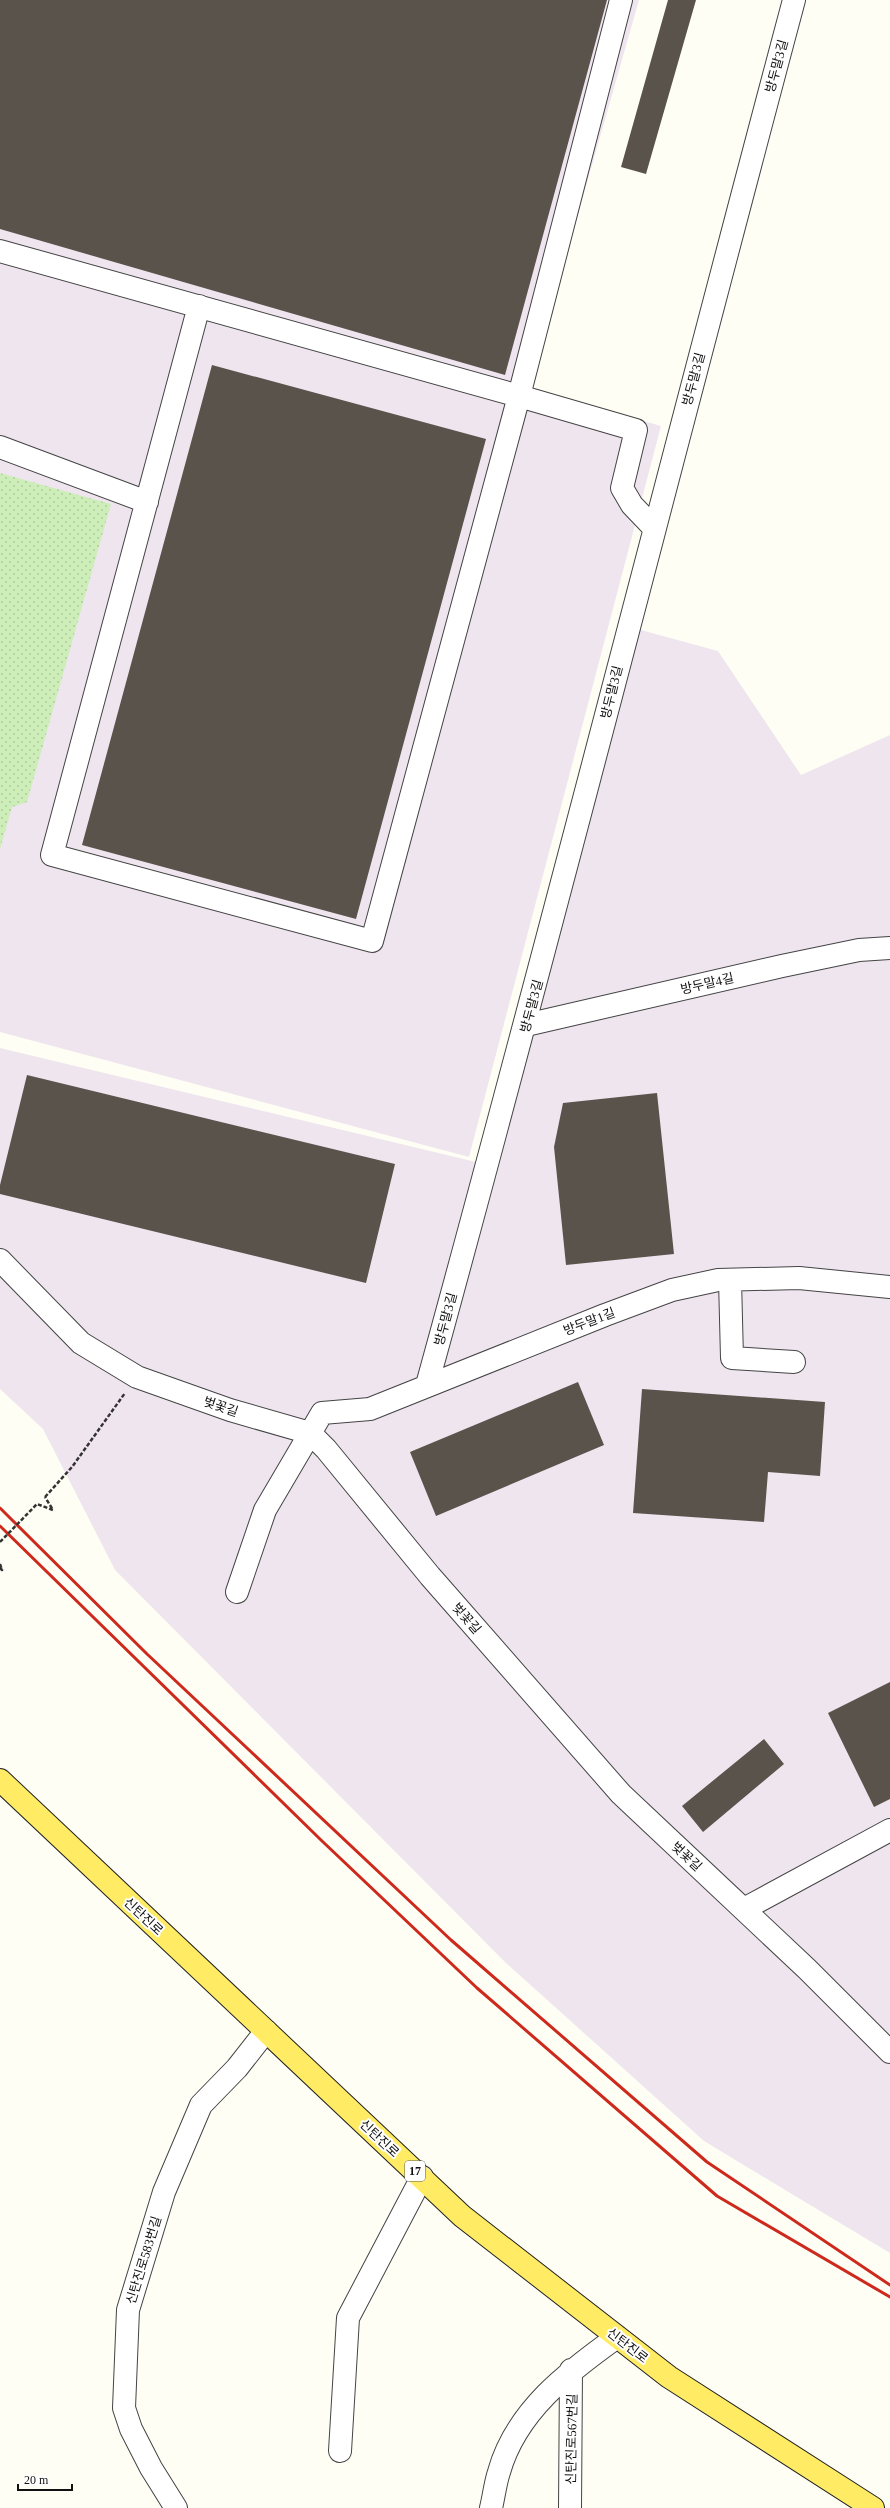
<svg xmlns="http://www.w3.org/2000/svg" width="890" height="2508" font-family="'Times New Roman','Noto Sans KR',serif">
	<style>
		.industrial { fill: #efe5ef }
		.grass { fill: url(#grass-dots) }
		.building { fill: #5a534c }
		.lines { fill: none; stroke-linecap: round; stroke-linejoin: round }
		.minor-casing { stroke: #444; stroke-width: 24 }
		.major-casing { stroke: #222; stroke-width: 24 }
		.path { stroke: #333; stroke-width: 2.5; stroke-dasharray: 4 2; stroke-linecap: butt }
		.minor { stroke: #fff; stroke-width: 22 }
		.major { stroke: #ffec64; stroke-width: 22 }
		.rail { stroke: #cd291c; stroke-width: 3 }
		.path-bridge { stroke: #333; stroke-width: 2.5; stroke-dasharray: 4 2; stroke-linecap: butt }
		.labels { text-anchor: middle; stroke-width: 4; stroke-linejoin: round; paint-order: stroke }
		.shield { fill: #fff; stroke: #585858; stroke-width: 1 }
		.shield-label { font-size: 12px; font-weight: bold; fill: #111 }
		.street-label { font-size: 13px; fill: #111; stroke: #fff }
	</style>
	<defs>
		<pattern id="grass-dots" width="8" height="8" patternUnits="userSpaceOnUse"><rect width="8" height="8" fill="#ceeeb9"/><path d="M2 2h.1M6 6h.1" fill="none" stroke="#b0cb9e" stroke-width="1.8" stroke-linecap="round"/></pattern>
	</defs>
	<rect width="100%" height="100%" fill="#fffef4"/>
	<path class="industrial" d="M0 0H639L529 387 661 426 469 1157 0 1032Z
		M619 624 718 651 801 775 890 735V2253L704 2141 505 1962 115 1570 43 1429 0 1389V1048L476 1162Z"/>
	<path class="grass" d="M0 473 111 504 27 802 12 807 0 849Z"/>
	<path class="building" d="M0 0H607L505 375 0 229Z
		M668 0H696L646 174 621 167Z
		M212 365 486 439 356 919 82 845Z
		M27 1075 395 1164 366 1283 0 1194V1185Z
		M657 1093 674 1254 566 1265 554 1147 563 1103Z
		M578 1382 604 1445 436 1516 410 1452Z
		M642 1389 825 1402 820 1476 768 1472 764 1522 633 1513Z
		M890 1682V1799L874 1807 828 1713Z
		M764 1739 784 1764 703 1832 682 1806Z"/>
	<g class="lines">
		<defs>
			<path id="minor" d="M0 251 519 396 621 0
				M199 306 52 855 372 941 519 396 636 430 622 488 632 505 653 527
				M0 447 147 502
				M526 1025 782 966 859 950 890 948
				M0 1260 81 1343 137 1377 230 1410 310 1433 326 1449 430 1576 621 1794 807 1969 890 2052
				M730 1280 732 1358 794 1362
				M427 1385C554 924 671 461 794 0
				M237 1592 265 1510 322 1413 370 1409 605 1315 672 1290 718 1280 799 1278 890 1287
				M744 1909 890 1830
				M340 2451 348 2318 422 2177
				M176 2508 151 2468 131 2429 124 2408 128 2310 164 2192 201 2105 237 2068 266 2031
				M491 2508C494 2496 495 2484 499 2472 516 2411 568 2372 617 2337
				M570 2508 571 2370"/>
			<path id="major" d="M0 1780 462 2216 669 2377 873 2508"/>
		</defs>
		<use href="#minor" class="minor-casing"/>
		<use href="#major" class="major-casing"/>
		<path class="path" d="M45 1497 72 1467 125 1393
			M0 1564 2 1570 0 1568"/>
		<use href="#minor" class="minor"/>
		<use href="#major" class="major"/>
		<path class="rail" d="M0 1508 147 1654 451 1940 707 2162 890 2285
			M0 1526 322 1841 477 1988 717 2196 890 2297"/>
		<path class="path-bridge" d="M0 1542 37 1504 53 1510 45 1497"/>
	</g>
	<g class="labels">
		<rect class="shield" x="405" y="2161" width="20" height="20" rx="3"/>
		<g class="shield-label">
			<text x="415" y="2175">17</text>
		</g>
		<g class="street-label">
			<text transform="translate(776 66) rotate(-75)" y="5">방두말3길</text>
			<text transform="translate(693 379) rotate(-75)" y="5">방두말3길</text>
			<text transform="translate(611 692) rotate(-76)" y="5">방두말3길</text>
			<text transform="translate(707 983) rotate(-13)" y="5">방두말4길</text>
			<text transform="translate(531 1006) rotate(-75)" y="5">방두말3길</text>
			<text transform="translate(445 1319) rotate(-75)" y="5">방두말3길</text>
			<text transform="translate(589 1321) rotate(-21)" y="5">방두말1길</text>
			<text transform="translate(221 1406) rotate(19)" y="5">벚꽃길</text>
			<text transform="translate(467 1618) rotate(49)" y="5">벚꽃길</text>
			<text transform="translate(687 1856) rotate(43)" y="5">벚꽃길</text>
			<text transform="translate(144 1916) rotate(43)" y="5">신탄진로</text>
			<text transform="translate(380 2138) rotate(43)" y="5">신탄진로</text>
			<text transform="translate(143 2260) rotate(-73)" y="5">신탄진로583번길</text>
			<text transform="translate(628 2345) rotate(38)" y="5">신탄진로</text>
			<text transform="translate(571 2439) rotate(-89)" y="5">신탄진로567번길</text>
		</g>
	</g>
	<path d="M18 2484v6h54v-6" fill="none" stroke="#111111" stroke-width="2"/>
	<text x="24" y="2484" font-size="12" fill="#111111" stroke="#ffffff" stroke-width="3" paint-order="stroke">20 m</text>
</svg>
